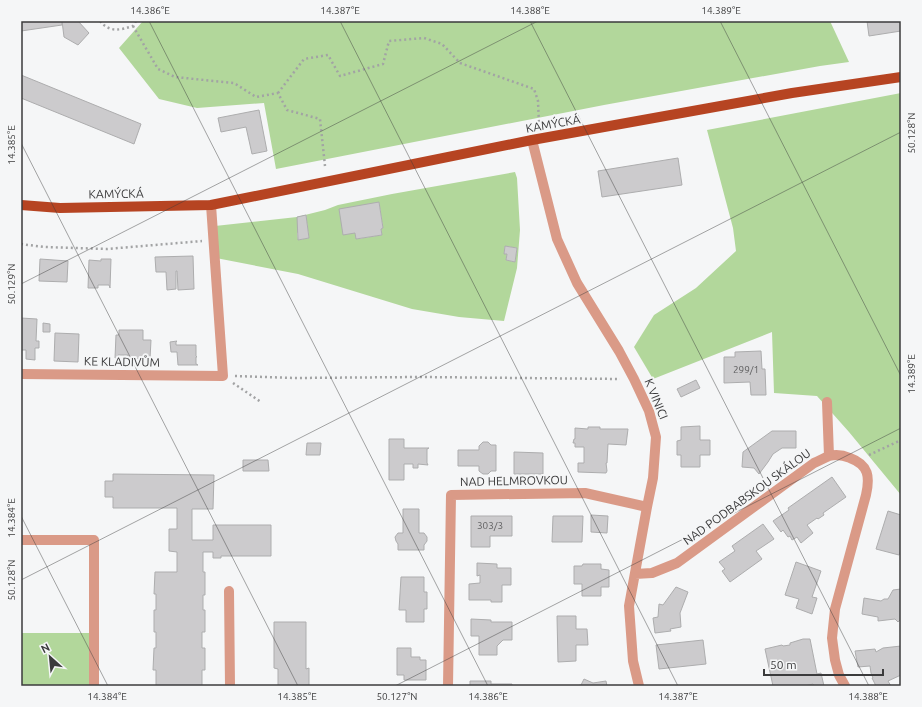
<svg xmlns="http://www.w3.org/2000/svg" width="922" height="707" font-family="Ubuntu,sans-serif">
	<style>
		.green { fill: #b2d79b; fill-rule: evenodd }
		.building { fill: #cccbcd; stroke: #adadae }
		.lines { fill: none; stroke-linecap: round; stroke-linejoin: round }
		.path { stroke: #a2a3a4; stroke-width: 2.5; stroke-dasharray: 2 3; stroke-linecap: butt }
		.minor { stroke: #da9a87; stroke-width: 10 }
		.major { stroke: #b64422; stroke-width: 10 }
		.ticks { fill: none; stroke: #3b3b3c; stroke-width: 1; stroke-opacity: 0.45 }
		.labels { text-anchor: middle; stroke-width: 4; stroke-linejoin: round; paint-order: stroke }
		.number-label { font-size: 10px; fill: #5f5f60 }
		.street-label { font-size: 12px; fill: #3b3b3c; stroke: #f5f6f7 }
		.neatline { fill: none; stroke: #3b3b3c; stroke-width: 1.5 }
		.ticks-label { font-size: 10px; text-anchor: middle; fill: #3b3b3c }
	</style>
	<rect width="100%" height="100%" fill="#f5f6f7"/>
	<path class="green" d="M143 21H830L849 62 820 66 604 105 276 169 264 103 197 108 159 99 119 48Z
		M901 93V495L849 432 817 396 774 393 772 332 653 379 634 347 654 315 696 288 736 251 733 228 707 130Z
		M515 172 517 178 520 230 517 268 504 321 459 317 412 309 298 274 216 258 215 226 297 217 325 210 338 205 392 194ZM379 202 383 228 381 229 382 235 357 239 355 233ZM306 215 309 238 298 240 297 233 299 232ZM505 246 517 248 515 262 506 260 507 254H504Z
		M21 633H92L90 686H21Z"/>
	<path class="building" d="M21 21H62V25L21 31Z
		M62 21H78L89 33 78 45 64 37Z
		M867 21H901V31L869 36Z
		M21 75 141 124 134 144 21 98Z
		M259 110 267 151 252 154 246 127 221 132 218 118Z
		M678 158 682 185 602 197 598 171Z
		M379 202 383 228 381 229 382 235 356 239 355 233 343 235 339 209Z
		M306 215 309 238 298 240 297 217Z
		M505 246 517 248 515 262 506 260 507 254H504Z
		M193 256 194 289 178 290 177 271H176V289L167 290 166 272H156L155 257Z
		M40 259 68 261 67 282 39 281Z
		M101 259H111L110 288 109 285H98V288H88L89 260 101 261Z
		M21 318 37 319 36 341H39V348H35V360L26 359V350H21Z
		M43 323 50 324V332H43Z
		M119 330H143V340H151L150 359 128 358V355H118V358H115L116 335H119Z
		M55 333 79 334 78 362 54 361Z
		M177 341 176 342V345H196V356L197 357H196V364L198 365H178L177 352H171L170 342Z
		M761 351 762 369H765L766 395H751L750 382 724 383V357H735V352Z
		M696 380 700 388 681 397 677 389Z
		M700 426V440H710V455H700V467H681V455H677V441L681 440V427Z
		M588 427H600V429H628L626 445 608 444 607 463H606L607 471 606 473 578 472V463H584V447H575V443H573L574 439H575V428L588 429Z
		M772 431H796V448H782L773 454 768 462 759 474 754 468 742 467 743 452Z
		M389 439H404V448H429L427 449V463L428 465 418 464V468H413V464H404V480H389Z
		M483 442H488L491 445H496V471H491L488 474H483L479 471V466H458V450H479V446Z
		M307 443H321L320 455H306Z
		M514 452 543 453V474H514Z
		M243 460H268L269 471H243Z
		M113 474 214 475 213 509H192V540H213V525H271V556H221V558H213V552H203V572H205V595H203V610H205V632H202V648H205V670H202V686H204H156V670H153L154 648H156V632H154V610H156V594H154L155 572H177V552L169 551V529H177V508H113V497H105V481H113Z
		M832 477 846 497 823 513 824 515 818 519 817 518 807 525 813 533 801 543 797 537 792 540 790 536 788 537 783 530 781 532 773 521 789 510 788 508Z
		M403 509H419V533H424L427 537V541L424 545V550H398V544L396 541 395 537 398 533H403Z
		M888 511 901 515V550L899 555 876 549Z
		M591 515 608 516 607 533 591 532Z
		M471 516H512V536H490V547H471Z
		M553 516H583L582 542H552Z
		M763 524 774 539 756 551 762 559 730 582 722 571 725 569 719 562 735 551 732 546Z
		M796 562 821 571 812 597 817 598 812 614 796 608 799 599 785 595Z
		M477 563 497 564V568H511V585H502V602H491V600H469V584L480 583V575L477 576Z
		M583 564H601V569L609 570V587H601V596H582V584H574V566H582Z
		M401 577H424V592H427V609H424V622H406V610H399Z
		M676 587 688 592 680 613 681 627 670 629 671 631 655 633 653 618 658 617 659 604 663 605Z
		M901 589V619L898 622 895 619 878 621V617L862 614 864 598 881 601 884 599H888L893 590Z
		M557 616H576V629H587L588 645H576V661L558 662Z
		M471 619 491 620V622H512V640H503L497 646V655H479V636H471Z
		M274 622H306V669L309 668V686H278V669L274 668Z
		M803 639H810L817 674 821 673 824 686H814L813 684 805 686H773L765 649 782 645 783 646 790 645V643Z
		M703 640 706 664 659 669 656 645Z
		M901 646V675L888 681 891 686H876L872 678H873L871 673 870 666 858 667 855 651 875 649 876 652 883 648Z
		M397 648H411V657H420V660H426V680H404V675H397Z
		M584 679 593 683 606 681 607 686H576L581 685Z
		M470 681H491V684H512V686H470Z"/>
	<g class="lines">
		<path class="path" d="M100 21C110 33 120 30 133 26L136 21
			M133 26 158 69 175 77 234 83 256 97 278 93 287 110 320 119 325 166
			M278 93 304 59 328 55 340 76 383 64 389 41 424 38 442 44 460 63 534 89 538 101 539 124
			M21 244 44 247 107 249 202 241
			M235 376 295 378 420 377 620 379
			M233 383 261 402
			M869 455 901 440"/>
		<path class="minor" d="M532 140 557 239 577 283 619 351 634 379 649 411 656 437 653 478 647 507 629 606 633 661 639 686
			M21 374 223 376 211 205
			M827 402 829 456
			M21 540H94V686
			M635 574 652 573 677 563 814 463C819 461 824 458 829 456 836 454 843 455 850 458 869 465 870 477 866 495L835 609 832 638 835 660 839 675 845 686
			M229 591 230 686
			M448 686 451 495 585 493 647 507"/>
		<path class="major" d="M21 205 60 208 211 205 532 140 792 93 901 77"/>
	</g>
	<path class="ticks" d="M149 21 488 686M340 21 678 686M530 21 869 686M720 21 901 376M21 143 298 686M21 284 538 21M21 516 108 686M21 580 901 132M395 686 901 428"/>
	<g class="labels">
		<g class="number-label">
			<text x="746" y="373">299/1</text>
			<text x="490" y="529">303/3</text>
		</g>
		<g class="street-label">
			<text transform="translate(553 124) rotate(-10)" y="4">KAMÝCKÁ</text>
			<text transform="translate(116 194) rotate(-1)" y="4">KAMÝCKÁ</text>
			<text transform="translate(122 362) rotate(1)" y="4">KE KLADIVŮM</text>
			<text transform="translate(656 399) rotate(68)" y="4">K VINICI</text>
			<text transform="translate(514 481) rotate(-1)" y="4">NAD HELMROVKOU</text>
			<text transform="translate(747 497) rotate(-36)" y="4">NAD PODBABSKOU SKÁLOU</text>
		</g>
	</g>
	<rect width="922" height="707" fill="none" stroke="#f5f6f7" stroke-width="44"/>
	<g transform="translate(50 657) rotate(333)" stroke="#f5f6f7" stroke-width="3" paint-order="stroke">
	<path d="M0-3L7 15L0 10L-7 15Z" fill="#3b3b3c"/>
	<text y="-6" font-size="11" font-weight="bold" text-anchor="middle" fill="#3b3b3c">N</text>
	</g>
	<path d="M764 669v6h119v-6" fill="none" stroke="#3b3b3c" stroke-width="2"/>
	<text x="770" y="669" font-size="12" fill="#3b3b3c" stroke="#f5f6f7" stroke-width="3" paint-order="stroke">50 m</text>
	<rect x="22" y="22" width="878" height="663" class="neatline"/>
	<g class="ticks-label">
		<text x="150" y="14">14.386°E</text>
		<text x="340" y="14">14.387°E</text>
		<text x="530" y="14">14.388°E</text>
		<text x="721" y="14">14.389°E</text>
		<text transform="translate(911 133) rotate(-90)" y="4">50.128°N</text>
		<text transform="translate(11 145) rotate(-90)" y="4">14.385°E</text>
		<text transform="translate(11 284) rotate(-90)" y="4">50.129°N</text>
		<text transform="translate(911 374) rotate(-90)" y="4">14.389°E</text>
		<text transform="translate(11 518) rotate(-90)" y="4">14.384°E</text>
		<text transform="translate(11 580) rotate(-90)" y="4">50.128°N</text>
		<text x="107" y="700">14.384°E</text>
		<text x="297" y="700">14.385°E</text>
		<text x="397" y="700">50.127°N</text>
		<text x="488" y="700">14.386°E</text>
		<text x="678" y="700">14.387°E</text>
		<text x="868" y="700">14.388°E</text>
	</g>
</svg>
